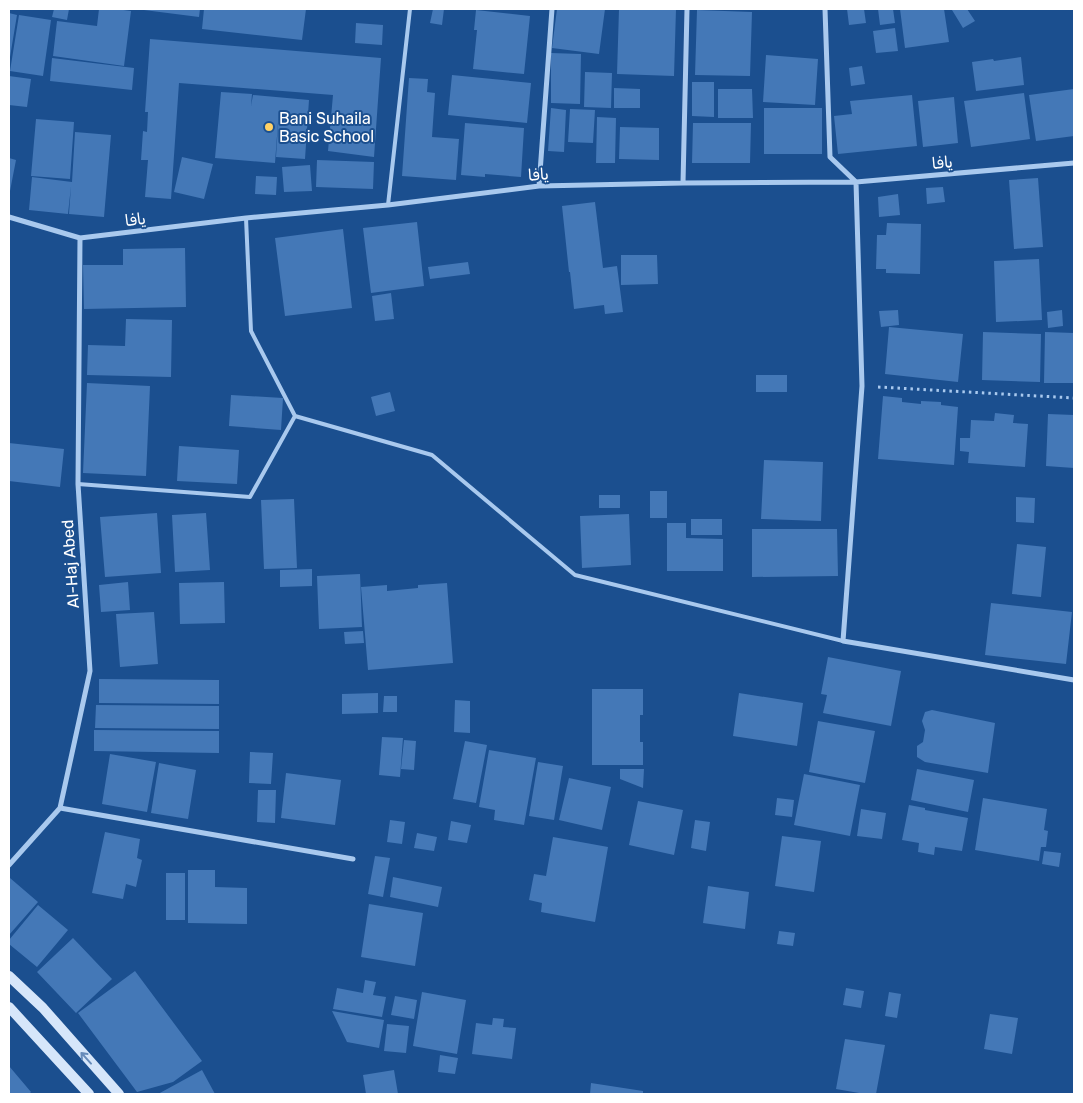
<svg xmlns="http://www.w3.org/2000/svg" width="1083" height="1103" font-family="Rubik,'Noto Sans Arabic',sans-serif">
	<style>
		.building { fill: #4478b7 }
		.lines { fill: none; stroke-linecap: round; stroke-linejoin: round }
		.path { stroke: #a9c9ee; stroke-width: 3; stroke-dasharray: 2.5 4; stroke-linecap: butt }
		.service { stroke: #a9c9ee; stroke-width: 4 }
		.minor { stroke: #a9c9ee; stroke-width: 5 }
		.secondary { stroke: #d6e6fa; stroke-width: 10 }
		.oneway { stroke: #668bba }
		.poi-dot { fill: #ffd166; stroke: #1b4f8f; stroke-width: 2 }
		.labels { text-anchor: middle; stroke-width: 4; stroke-linejoin: round; paint-order: stroke }
		.poi-label { font-size: 16px; fill: #fff; stroke: #1b4f8f; text-anchor: start }
		.street-label { font-size: 16px; fill: #fff; stroke: #1b4f8f }
	</style>
	<rect width="100%" height="100%" fill="#1b4f8f"/>
	<path class="building" d="M54 9H69L67 20 52 17Z
		M99 9H116L131 11 124 66 53 56 57 21 97 26Z
		M144 9H200L199 17 144 10Z
		M204 9H306L302 40 202 29Z
		M433 9H444L442 25 430 23Z
		M557 9H605L599 54 552 48Z
		M619 9H676L674 76 617 74Z
		M847 9H864L866 23 849 25Z
		M878 9H893L895 23 880 25Z
		M900 9H944L949 42 905 48Z
		M953 9H967L975 21 963 28 952 10Z
		M476 10 530 16 524 74 473 69 477 30H474Z
		M697 10 752 12 750 76 695 75Z
		M9 13 17 15 10 57 9 56Z
		M19 15 51 20 43 76 10 71Z
		M356 23 383 25 382 45 355 43Z
		M895 28 898 51 876 53 873 31Z
		M150 39 381 58 374 157 328 151 333 95 179 83 171 199 145 197 148 160H141L143 131 147 132 148 112H145Z
		M551 53 581 54 580 104 551 103Z
		M766 55 818 59 815 105 763 102Z
		M1021 57 1024 85 976 91 972 62 993 59 994 61Z
		M52 58 134 68 132 90 50 81Z
		M862 66 865 84 851 86 849 68Z
		M585 72 612 73 611 108 584 107Z
		M452 75 531 83 527 123 448 115Z
		M9 76 31 79 27 107 9 105Z
		M409 78 428 79 427 92 435 93 432 137 459 139 456 180 402 176Z
		M692 82H714V117L692 116Z
		M614 88 640 89V108H614Z
		M718 89H752L753 118H718Z
		M1074 89V136L1036 141 1029 95Z
		M221 92 252 94 251 106 253 95 309 100 305 159 276 157 279 109 275 163 215 158Z
		M1024 93 1030 139 971 147 964 101Z
		M912 95 917 146 838 154 834 116 852 114 850 101Z
		M954 97 958 143 923 147 918 101Z
		M551 108 566 110 564 152 548 151Z
		M764 108H822V154H764Z
		M570 109 595 110 593 143 568 142Z
		M597 117 616 118 615 163H596Z
		M36 119 74 122 70 179 31 176Z
		M465 123 524 128 521 177 485 174V177L461 175Z
		M693 123H751L750 163H692Z
		M620 127 659 128V160L619 159Z
		M75 132 111 135 104 217 69 214 71 186 68 214 29 210 32 177 72 182Z
		M182 157 213 164 204 199 174 192Z
		M9 158 16 160 10 191H9Z
		M317 160 374 162 373 189 316 187Z
		M310 165 312 191 284 192 282 167Z
		M256 176 277 177 276 195 255 194Z
		M1038 178 1043 247 1014 249 1009 180Z
		M943 187 945 202 927 204 926 188Z
		M898 194 900 215 879 217 878 197Z
		M595 202 603 268 617 266 623 312 605 314 604 305 574 309 570 272H569L562 206Z
		M417 222 424 286 371 293 363 228Z
		M887 223 921 224 920 274 886 273V269H876L877 235H886Z
		M343 229 352 308 285 316 275 238Z
		M185 248 186 307 84 309 83 265H123V249Z
		M621 255H657L658 284 621 285Z
		M1039 259 1042 320 996 322 994 261Z
		M468 262 470 274 430 279 428 267Z
		M391 293 394 319 375 321 372 296Z
		M898 310 899 325 881 327 879 311Z
		M1062 310 1063 326 1048 328 1047 312Z
		M126 319 172 320 171 377 87 375 88 345 125 346Z
		M889 327 963 334 958 382 885 374Z
		M983 332 1041 334 1040 382 982 380Z
		M1045 332 1074 333V383H1044Z
		M756 375H787V392H756Z
		M87 383 150 386 146 476 83 473Z
		M390 392 395 411 376 416 371 397Z
		M231 395 283 398 281 430 229 426Z
		M883 396 902 398V402L921 404V401L941 402V405L958 407 954 465 878 459Z
		M995 413 1014 415 1013 423 1028 424 1025 467 968 463 969 452 960 451V438H970L971 420 994 421Z
		M1048 414 1074 415V468L1046 466Z
		M9 443 64 449 60 487 9 481Z
		M179 446 239 450 237 484 177 481Z
		M764 460 823 462 821 521 761 519Z
		M650 491H667V518H650Z
		M599 495H620V508H599Z
		M1016 497 1035 498 1034 523 1016 522Z
		M294 499 297 568 264 569 261 500Z
		M157 513 161 573 105 577 100 517Z
		M206 513 210 570 175 572 172 515Z
		M629 514 631 565 582 568 580 516Z
		M691 519H722V535H691Z
		M667 523H686V538L723 539V571H667Z
		M752 529H837L838 576 752 577Z
		M1017 544 1046 547 1041 597 1012 594Z
		M312 569V586L280 587V570Z
		M360 574 362 627 319 629 317 576Z
		M128 582 130 610 101 612 99 585Z
		M224 582 225 623 180 624 179 583Z
		M447 583 453 663 368 670 361 587 387 585V591L418 588V585Z
		M991 603 1072 612 1066 664 985 655Z
		M154 612 158 664 120 667 116 614Z
		M363 631 364 643 345 644 344 632Z
		M828 657 901 671 891 726 823 713 827 695 821 694Z
		M99 679 219 680V704L99 703Z
		M592 689H643V715H640V742H643V765H592Z
		M378 693V713L342 714V694Z
		M739 693 803 703 797 746 733 736Z
		M384 696H397V712H383Z
		M455 700 470 701V733L454 732Z
		M96 705 219 706V729L95 728Z
		M932 710 995 723 988 773 925 762 917 757V746L923 742 925 730 922 721 925 712Z
		M818 721 875 731 865 783 809 772Z
		M94 730 219 731V753L94 751Z
		M382 737 403 738 400 777 379 775Z
		M404 740 416 741 414 770 401 769Z
		M465 741 487 745 476 803 453 799Z
		M489 750 536 758 524 825 494 820 495 810 479 807Z
		M250 752 273 753 271 784 249 783Z
		M110 754 156 762 147 812 102 804Z
		M538 762 563 766 554 820 529 816Z
		M159 763 196 770 188 819 151 813Z
		M620 769H644L643 788 620 779Z
		M917 769 974 780 968 812 911 800Z
		M286 773 341 780 335 825 281 818Z
		M804 774 860 785 850 836 794 825Z
		M569 778 611 787 602 830 559 820Z
		M258 790H276L275 823 257 822Z
		M777 798 794 800 792 817 775 815Z
		M983 798 1047 809 1044 830 1048 831 1046 847H1041L1039 861 975 850Z
		M638 801 683 810 674 855 629 845Z
		M909 805 925 808V810L968 818 962 851 935 847 934 855 918 852 919 843 902 840Z
		M861 809 886 813 882 839 857 836Z
		M390 820 405 822 402 844 387 842Z
		M695 820 710 822 706 851 691 848Z
		M451 821 471 825 467 843 448 840Z
		M105 832 140 839 137 858 142 860 136 887 126 884 123 899 92 893Z
		M417 833 437 837 434 851 414 848Z
		M782 836 821 841 814 892 775 886Z
		M553 837 608 847 595 922 541 912 542 903 529 900 534 874 546 876Z
		M1044 851 1061 853 1059 867 1042 864Z
		M375 856 390 858 383 897 368 894Z
		M188 870H215V887L247 888V924L188 923Z
		M166 873H185V920H166Z
		M393 877 442 887 438 907 390 897Z
		M10 878 38 902 9 935V879Z
		M708 886 749 892 745 929 703 923Z
		M369 904 423 913 415 966 361 957Z
		M38 905 68 930 37 967 9 944V940Z
		M779 931 795 933 793 946 777 944Z
		M73 938 112 979 76 1013 37 972Z
		M135 971 202 1061 173 1082 137 1092 78 1013Z
		M365 980 376 982 373 995 386 997 382 1017 333 1009 337 988 363 993Z
		M846 988 864 991 861 1008 843 1005Z
		M422 992 466 1000 457 1054 413 1046Z
		M889 992 901 994 897 1018 885 1016Z
		M395 996 417 1000 414 1019 391 1015Z
		M332 1011 384 1020 379 1048 347 1042Z
		M990 1014 1018 1018 1012 1054 984 1049Z
		M493 1018 504 1019 503 1027 516 1028 512 1059 472 1054 476 1023 492 1025Z
		M387 1024 409 1026 406 1053 384 1051Z
		M845 1039 885 1045 876 1094H865L836 1089Z
		M440 1055 458 1058 455 1074 438 1072Z
		M9 1066 31 1092 29 1094H9Z
		M202 1070 215 1094H158Z
		M394 1070 398 1094H366L363 1075Z
		M591 1083 643 1091V1094H590Z"/>
	<g class="lines">
		<path class="path" d="M878 387 1074 398"/>
		<path class="service" d="M388 205 410 9
			M246 218 251 331 295 416
			M78 484 250 497 295 416 432 455 575 575 843 641"/>
		<path class="minor" d="M825 9 830 157 856 182 862 386 843 641 1074 680
			M683 183 687 9
			M539 186 552 9
			M9 217 80 238 246 218 388 205 539 186 683 183 856 182 1074 163
			M60 808 353 859
			M9 865 60 808 90 671 78 484 80 238"/>
		<path class="secondary" d="M9 976 43 1008 119 1094
			M9 1007 89 1094"/>
	</g>
	<defs><path id="oneway-shaft" d="M-6 0H5M1.5-3L5.5 0L1.5 3" fill="none" stroke-width="1.6" stroke-linecap="round" stroke-linejoin="round" transform="scale(1.25)"/></defs>
	<use class="oneway" href="#oneway-shaft" transform="translate(86 1058) rotate(-132)"/>
	<circle class="poi-dot" cx="269" cy="127" r="5"/>
	<g class="labels">
		<g class="poi-label">
			<text x="279" y="124">Bani Suhaila<tspan x="279" dy="18">Basic School</tspan></text>
		</g>
		<g class="street-label">
			<text transform="translate(942 162) rotate(-5)" y="6">يافا</text>
			<text transform="translate(538 174) rotate(-4)" y="6">يافا</text>
			<text transform="translate(135 219) rotate(-7)" y="6">يافا</text>
			<text transform="translate(70 564) rotate(-94)" y="6">Al-Haj Abed</text>
		</g>
	</g>
	<rect width="1083" height="1103" fill="none" stroke="#ffffff" stroke-width="20"/>
</svg>
